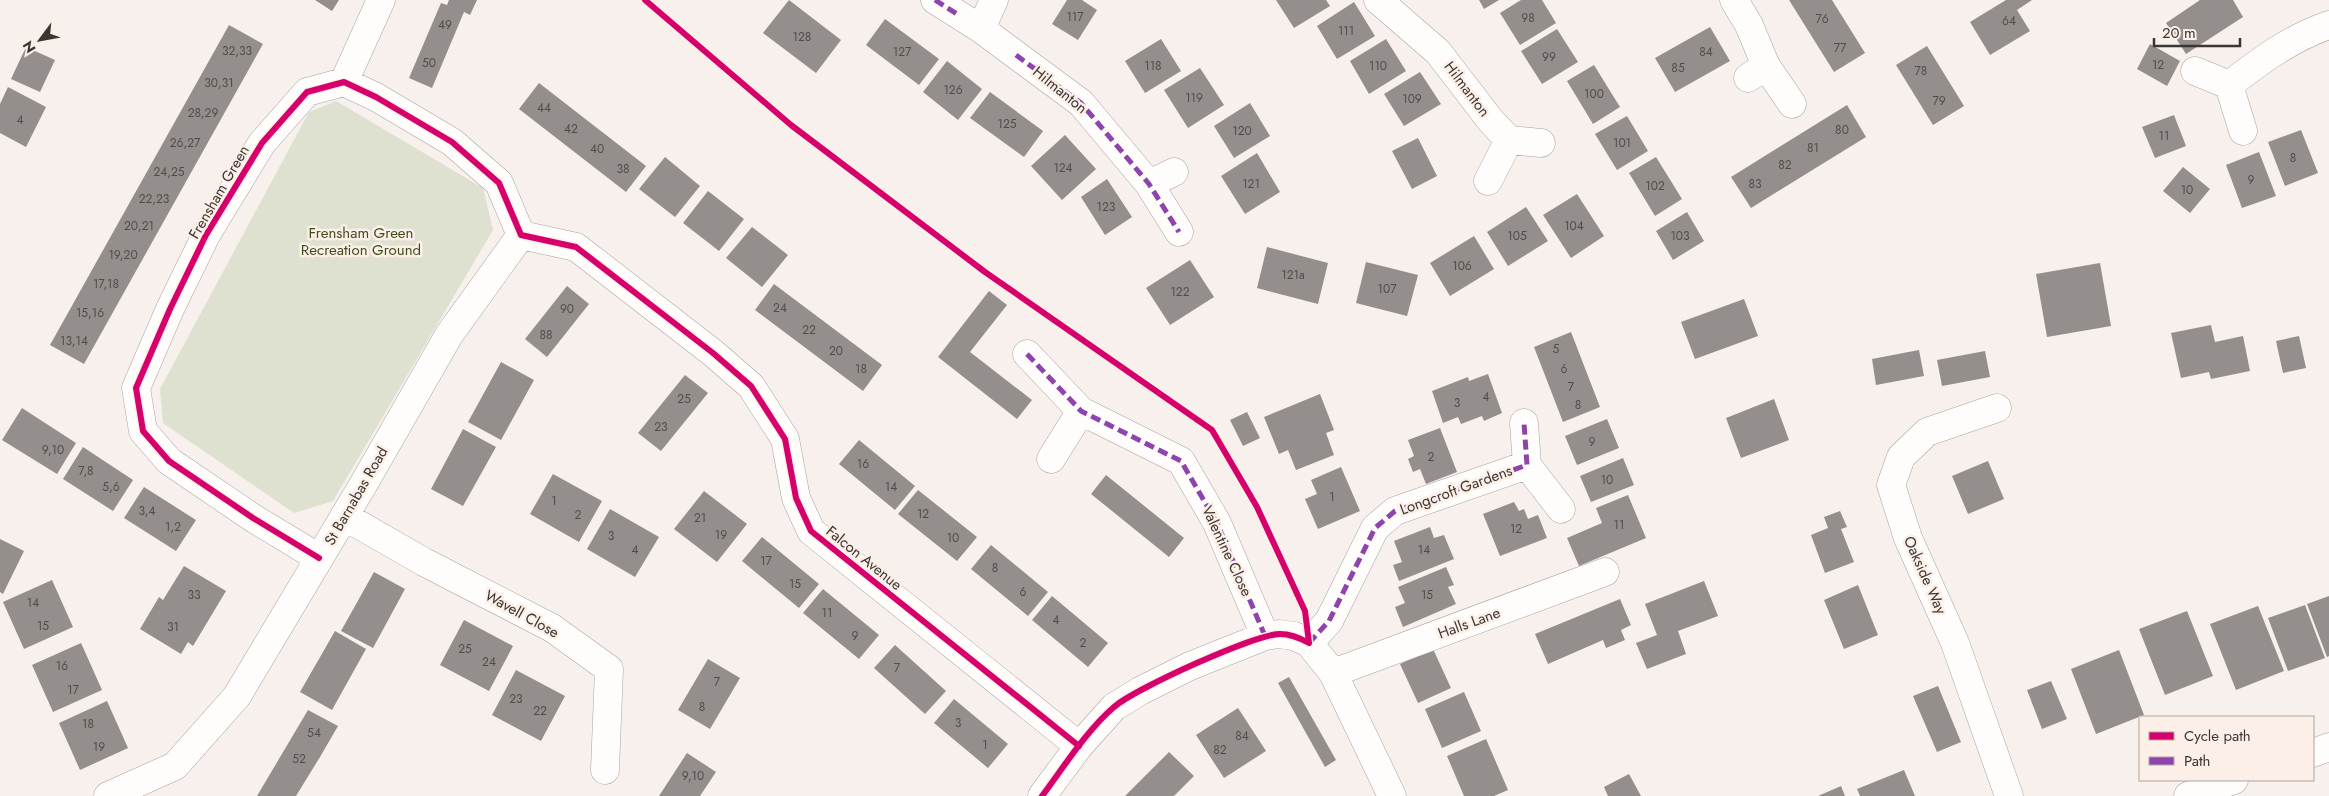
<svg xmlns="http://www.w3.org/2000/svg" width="2329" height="796" font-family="Jost,sans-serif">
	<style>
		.green { fill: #dee0d0 }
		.building { fill: #948f8c }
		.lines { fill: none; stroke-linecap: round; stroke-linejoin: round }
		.minor-casing { stroke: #a9a4a1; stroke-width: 29 }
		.primary-casing { stroke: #a9a4a1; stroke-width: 29 }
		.minor { stroke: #fefdfc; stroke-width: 28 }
		.primary { stroke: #fefdfc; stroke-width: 28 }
		.quiet { stroke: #8e44ad; stroke-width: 5; stroke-dasharray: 10 5; stroke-linecap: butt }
		.cycleway-casing { stroke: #fcefe7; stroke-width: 9 }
		.cycleway { stroke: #d6006c; stroke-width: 6 }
		.labels { text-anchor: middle; stroke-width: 5; stroke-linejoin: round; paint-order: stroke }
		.number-label { font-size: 12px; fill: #514c49 }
		.street-label { font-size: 15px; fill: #3b3633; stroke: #fcefe7 }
		.park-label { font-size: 15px; fill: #404e1e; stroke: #fcefe7 }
	</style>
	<rect width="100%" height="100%" fill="#f7f0ec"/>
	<path class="green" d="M336 101 483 188 493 230 333 501 294 513 163 423 160 389 309 112Z"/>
	<path class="building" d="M315 0H339L332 11Z
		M449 0H477L470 15 464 12 432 88 409 78 441 3 447 5Z
		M789 0 841 40 816 73 763 33Z
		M1067 0H1082L1097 10 1078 40 1052 24Z
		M1276 0H1326L1330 6 1294 28Z
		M1479 0H1499L1484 9Z
		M1521 0H1542L1556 23 1520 45 1500 13Z
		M1789 0H1832L1865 53 1834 72Z
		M2006 0H2032L2017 10 2030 31 1990 55 1970 22Z
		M2200 0H2233L2243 17 2186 54 2166 23Z
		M1354 2 1375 36 1337 59 1317 26Z
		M885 19 939 59 919 85 866 45Z
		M229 25 263 44 84 364 50 345Z
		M1710 27 1730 61 1675 92 1655 58Z
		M1557 29 1578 62 1542 84 1521 51Z
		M1161 39 1181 71 1145 93 1125 61Z
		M1386 39 1406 71 1369 94 1350 61Z
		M2150 44 2180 61 2167 86 2137 69Z
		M1927 46 1964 106 1933 125 1896 65Z
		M26 47 55 60 40 92 11 79Z
		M947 61 982 89 958 120 923 92Z
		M1594 65 1620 107 1593 124 1567 81Z
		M1200 68 1224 105 1188 128 1164 90Z
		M1420 72 1441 104 1404 126 1384 94Z
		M539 83 646 166 626 192 519 109Z
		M8 87 46 107 26 147 0 133V104Z
		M990 92 1043 131 1024 157 970 118Z
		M1250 103 1270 136 1234 158 1214 126Z
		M1847 105 1866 137 1751 208 1731 177Z
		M2174 115 2186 146 2155 158 2142 127Z
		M1627 116 1648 151 1617 170 1595 134Z
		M2301 130 2318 173 2285 186 2268 142Z
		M1065 135 1096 169 1062 200 1031 166Z
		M1418 138 1437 176 1412 189 1392 151Z
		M2259 152 2276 196 2242 208 2226 165Z
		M1257 153 1280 192 1245 214 1221 176Z
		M665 157 700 186 675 217 639 189Z
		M1656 157 1682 199 1655 216 1629 173Z
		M2183 167 2210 189 2190 213 2163 191Z
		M1107 179 1132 217 1105 235 1081 197Z
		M708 191 744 219 719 251 683 223Z
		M1577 194 1604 236 1571 258 1543 215Z
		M1526 207 1548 241 1508 266 1487 232Z
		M1687 212 1704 241 1673 260 1656 231Z
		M752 227 788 255 762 287 726 258Z
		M1474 236 1494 269 1450 296 1430 263Z
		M1267 247 1328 263 1318 304 1257 288Z
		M1190 260 1214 297 1170 325 1146 288Z
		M1366 262 1418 275 1407 316 1356 303Z
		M2100 263 2111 326 2047 337 2036 274Z
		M774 284 882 365 863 391 755 310Z
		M567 286 589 304 547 357 525 339Z
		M989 291 1007 305 970 352 1032 400 1017 419 938 357Z
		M1744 299 1758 336 1695 359 1681 322Z
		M2211 325 2215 342 2243 336 2250 371 2211 379 2209 372 2181 378 2171 333Z
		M1571 332 1600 407 1563 422 1534 347Z
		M2299 336 2306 368 2283 373 2276 341Z
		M1919 350 1924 376 1876 385 1872 359Z
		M1985 351 1990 377 1942 386 1937 360Z
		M501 362 534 380 501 440 468 422Z
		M1488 374 1502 413 1484 421 1482 416 1461 424 1458 417 1443 423 1432 391 1468 377 1469 381Z
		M685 375 708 393 661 451 638 433Z
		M1320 394 1334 430 1326 433 1334 455 1296 470 1288 450 1279 454 1264 417Z
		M1774 399 1789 440 1741 458 1726 418Z
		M22 408 76 443 57 474 2 440Z
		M1247 412 1260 438 1243 446 1230 420Z
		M1607 419 1619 448 1577 465 1565 436Z
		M1440 428 1457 472 1426 484 1420 469 1413 472 1408 459 1414 456 1408 440Z
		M463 429 496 447 463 506 431 489Z
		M859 440 915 486 895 510 839 464Z
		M83 447 133 480 113 511 63 479Z
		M1623 458 1634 485 1591 502 1580 476Z
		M1988 461 2004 499 1968 514 1952 476Z
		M1341 467 1360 511 1318 529 1305 499 1317 494 1311 480Z
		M553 474 602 501 579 542 530 514Z
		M1106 475 1184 538 1169 557 1091 494Z
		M144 487 196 520 176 551 124 518Z
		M918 490 977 537 957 561 898 514Z
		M704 491 747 524 717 562 674 529Z
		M1628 495 1646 538 1579 566 1567 538 1602 523 1596 508Z
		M1514 502 1519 511 1524 509 1528 519 1538 515 1547 538 1500 556 1483 514Z
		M610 509 659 537 635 577 587 549Z
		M1840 511 1847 527 1841 529 1854 562 1825 573 1811 535 1828 528 1824 517Z
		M1430 527 1434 538 1444 535 1454 559 1399 581 1393 565 1402 562 1394 541Z
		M762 537 819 584 799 608 742 561Z
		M0 539 24 551 3 594 0 592Z
		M991 545 1048 592 1028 616 971 569Z
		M184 566 226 591 193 646 188 642 181 654 140 629 159 597 163 600Z
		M1446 567 1454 585 1448 587 1456 604 1403 627 1395 607 1405 603 1398 587Z
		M374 572 405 589 373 648 341 631Z
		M52 580 73 627 24 649 3 602Z
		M1704 581 1718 616 1678 631 1686 654 1647 669 1636 643 1657 635 1645 604Z
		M1858 585 1878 635 1844 649 1824 600Z
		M823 589 879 635 859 659 803 613Z
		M1052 596 1108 643 1088 667 1032 620Z
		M2329 596V656L2327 657 2307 604Z
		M1620 599 1631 625 1621 630 1625 640 1606 648 1603 640 1548 664 1535 634Z
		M2305 605 2325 658 2288 671 2268 618Z
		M2258 606 2284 671 2236 690 2210 624Z
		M2187 611 2213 676 2165 695 2139 629Z
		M464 620 513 646 489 691 440 665Z
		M335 631 366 649 332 710 300 692Z
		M81 643 102 690 53 712 32 665Z
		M895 645 946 691 925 714 874 668Z
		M1433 649 1451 688 1418 703 1400 664Z
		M2119 650 2144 715 2096 734 2071 669Z
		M708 659 740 678 710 729 678 710Z
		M516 670 565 696 541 741 492 715Z
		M1289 677 1336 760 1325 767 1278 683Z
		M2051 681 2067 719 2042 729 2027 690Z
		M1938 686 1961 742 1937 752 1913 696Z
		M1464 692 1481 731 1442 748 1425 709Z
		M954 699 1008 744 988 768 934 723Z
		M107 701 128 748 80 770 59 723Z
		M1238 708 1266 751 1224 778 1196 735Z
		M308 710 338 726 320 757 296 796H257Z
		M1486 739 1508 790 1494 796H1464L1447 756Z
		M1169 752 1194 776 1174 796H1125Z
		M687 753 716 772 700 796H659Z
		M1904 770 1915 796H1860L1857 789Z
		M1629 774 1641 796H1608L1604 787Z
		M1841 786 1845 796H1818Z"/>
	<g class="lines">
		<defs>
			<path id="minor" d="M935 0 981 29 1081 103 1149 184 1179 232
				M1378 0 1438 52 1491 121 1509 140 1541 143
				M1734 0 1749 25 1766 66 1748 78
				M981 29 994 0
				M1766 66 1792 104
				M2195 71 2229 85
				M344 82 381 0
				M2243 131 2229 85C2260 61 2291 38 2329 25
				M1488 181 1509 140
				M1149 184 1174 172
				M521 235 576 247 713 353 751 386 785 439 796 498 811 531 1079 746
				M1027 354 1081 411 1181 461 1217 523 1265 636
				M1997 408 1927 432 1901 457 1891 485 1908 538 1955 643 2009 796
				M1051 459 1081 411
				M1527 465 1561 509
				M344 516 424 562 552 628 609 669 605 770
				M319 558 253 518 169 461 143 431 136 388 170 309 206 235 262 143 307 92 344 82 376 97 452 142 499 183 521 235
				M1309 643 1329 621 1375 528 1395 511 1527 465 1524 423
				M1333 673 1605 572
				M108 796 175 766 237 696 363 485 449 335 521 235
				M1042 796 1079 746 1114 707 1140 691 1190 666 1265 636 1279 634 1294 636 1309 643 1333 673 1392 796"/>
			<path id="primary" d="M2313 753 2329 747
				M2188 796 2234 780"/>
		</defs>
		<use href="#minor" class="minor-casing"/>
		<use href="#primary" class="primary-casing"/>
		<use href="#minor" class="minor"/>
		<use href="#primary" class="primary"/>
		<path class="quiet" d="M935 0 957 14
			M1016 55 1081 103 1149 184 1179 232
			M1027 354 1081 411 1181 461 1217 523 1265 636
			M1309 643 1329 621 1375 528 1395 511 1527 465 1524 423"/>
		<defs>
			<path id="cycleway" d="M645 0 791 125 985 272 1212 430 1257 507 1305 611 1309 643
				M319 558 253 518 169 461 143 431 136 388 170 309 206 235 262 143 307 92 344 82 376 97 452 142 499 183 521 235 576 247 713 353 751 386 785 439 796 498 811 531 1079 746
				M1042 796C1063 768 1087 730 1114 707 1134 689 1255 634 1280 634 1291 634 1300 638 1309 643"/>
		</defs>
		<use href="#cycleway" class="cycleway-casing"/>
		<use href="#cycleway" class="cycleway"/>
	</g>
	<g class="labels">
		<g class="number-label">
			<text x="1075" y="21">117</text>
			<text x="1528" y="22">98</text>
			<text x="1822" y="23">76</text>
			<text x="2009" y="25">64</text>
			<text x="445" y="29">49</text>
			<text x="1346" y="35">111</text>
			<text x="802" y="41">128</text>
			<text x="1840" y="52">77</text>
			<text x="237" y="55">32,33</text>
			<text x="902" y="56">127</text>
			<text x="1706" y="56">84</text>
			<text x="1549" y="61">99</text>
			<text x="429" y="67">50</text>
			<text x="2158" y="69">12</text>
			<text x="1153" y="70">118</text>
			<text x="1378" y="70">110</text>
			<text x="1678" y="72">85</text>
			<text x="1921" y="75">78</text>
			<text x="219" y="87">30,31</text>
			<text x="953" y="94">126</text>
			<text x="1594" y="98">100</text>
			<text x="1194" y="102">119</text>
			<text x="1412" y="103">109</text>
			<text x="1939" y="105">79</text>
			<text x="544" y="112">44</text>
			<text x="203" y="117">28,29</text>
			<text x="20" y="124">4</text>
			<text x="1007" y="128">125</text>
			<text x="571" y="133">42</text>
			<text x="1842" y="134">80</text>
			<text x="1242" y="135">120</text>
			<text x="2164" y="140">11</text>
			<text x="185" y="147">26,27</text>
			<text x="1622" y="147">101</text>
			<text x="1813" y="152">81</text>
			<text x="597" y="153">40</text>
			<text x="2293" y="162">8</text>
			<text x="1785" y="169">82</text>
			<text x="1063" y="172">124</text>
			<text x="623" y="173">38</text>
			<text x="169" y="176">24,25</text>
			<text x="2251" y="184">9</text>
			<text x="1251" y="188">121</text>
			<text x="1755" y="188">83</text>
			<text x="1655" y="190">102</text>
			<text x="2187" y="194">10</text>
			<text x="154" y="203">22,23</text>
			<text x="1106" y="211">123</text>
			<text x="139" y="230">20,21</text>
			<text x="1574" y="230">104</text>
			<text x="1517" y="240">105</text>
			<text x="1680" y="240">103</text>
			<text x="123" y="259">19,20</text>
			<text x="1462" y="270">106</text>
			<text x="1293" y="279">121a</text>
			<text x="106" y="288">17,18</text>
			<text x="1387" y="293">107</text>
			<text x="1180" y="296">122</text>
			<text x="780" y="312">24</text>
			<text x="567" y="313">90</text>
			<text x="90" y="317">15,16</text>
			<text x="809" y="334">22</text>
			<text x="546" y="339">88</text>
			<text x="74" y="345">13,14</text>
			<text x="1556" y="353">5</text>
			<text x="836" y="355">20</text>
			<text x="861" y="373">18</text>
			<text x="1564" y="373">6</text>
			<text x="1571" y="391">7</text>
			<text x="1486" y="401">4</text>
			<text x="684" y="403">25</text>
			<text x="1457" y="407">3</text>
			<text x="1578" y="409">8</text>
			<text x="661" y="431">23</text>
			<text x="1592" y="446">9</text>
			<text x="53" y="454">9,10</text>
			<text x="1431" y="461">2</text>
			<text x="863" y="468">16</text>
			<text x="86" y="475">7,8</text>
			<text x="1607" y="484">10</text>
			<text x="111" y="491">5,6</text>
			<text x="891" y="491">14</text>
			<text x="1332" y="501">1</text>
			<text x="554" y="505">1</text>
			<text x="147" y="515">3,4</text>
			<text x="923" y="518">12</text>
			<text x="578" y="519">2</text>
			<text x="700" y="522">21</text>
			<text x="1619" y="529">11</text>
			<text x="173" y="531">1,2</text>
			<text x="1516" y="533">12</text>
			<text x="721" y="539">19</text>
			<text x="611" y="540">3</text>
			<text x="953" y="542">10</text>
			<text x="635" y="554">4</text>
			<text x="1424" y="554">14</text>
			<text x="766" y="565">17</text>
			<text x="995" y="572">8</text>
			<text x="795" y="588">15</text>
			<text x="1023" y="596">6</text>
			<text x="194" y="599">33</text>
			<text x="1427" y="599">15</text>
			<text x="33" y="607">14</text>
			<text x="827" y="617">11</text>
			<text x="1056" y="624">4</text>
			<text x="43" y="630">15</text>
			<text x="173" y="631">31</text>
			<text x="855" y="640">9</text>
			<text x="1083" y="647">2</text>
			<text x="465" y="653">25</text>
			<text x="489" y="666">24</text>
			<text x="62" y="670">16</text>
			<text x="897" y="672">7</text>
			<text x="717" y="686">7</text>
			<text x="73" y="694">17</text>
			<text x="516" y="703">23</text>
			<text x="702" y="711">8</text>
			<text x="540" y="715">22</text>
			<text x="958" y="727">3</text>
			<text x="88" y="728">18</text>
			<text x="314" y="737">54</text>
			<text x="1242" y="740">84</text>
			<text x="985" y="749">1</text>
			<text x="99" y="751">19</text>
			<text x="1220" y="754">82</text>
			<text x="299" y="763">52</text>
			<text x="693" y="780">9,10</text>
		</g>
		<g class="street-label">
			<text transform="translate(1467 89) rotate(53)" y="5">Hilmanton</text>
			<text transform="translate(1060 90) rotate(39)" y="5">Hilmanton</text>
			<text transform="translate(219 192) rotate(-60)" y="5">Frensham Green</text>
			<text transform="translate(1456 490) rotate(-20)" y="5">Longcroft Gardens</text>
			<text transform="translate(356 496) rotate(-60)" y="5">St Barnabas Road</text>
			<text transform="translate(1227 551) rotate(65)" y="5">Valentine Close</text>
			<text transform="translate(864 558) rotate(39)" y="5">Falcon Avenue</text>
			<text transform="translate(1925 575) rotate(66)" y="5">Oakside Way</text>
			<text transform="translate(522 614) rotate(29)" y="5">Wavell Close</text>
			<text transform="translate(1469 623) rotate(-20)" y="5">Halls Lane</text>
		</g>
		<g class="park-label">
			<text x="361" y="238">Frensham Green<tspan x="361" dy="17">Recreation Ground</tspan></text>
		</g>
	</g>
	<rect x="2139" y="716" width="175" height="65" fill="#fcefe7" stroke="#afa59f"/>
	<rect x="2149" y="732" width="25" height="8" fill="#d6006c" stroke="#afa59f"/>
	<text x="2184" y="741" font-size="15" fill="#3b3633">Cycle path</text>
	<rect x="2149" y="757" width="25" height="8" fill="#8e44ad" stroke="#afa59f"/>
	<text x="2184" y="766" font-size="15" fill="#3b3633">Path</text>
	<g transform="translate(40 40) rotate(238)" stroke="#fcefe7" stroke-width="4" paint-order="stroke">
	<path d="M0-4L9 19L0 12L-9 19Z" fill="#3b3633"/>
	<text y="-8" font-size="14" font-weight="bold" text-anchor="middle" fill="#3b3633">N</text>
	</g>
	<path d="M2154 38v8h86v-8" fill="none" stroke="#3b3633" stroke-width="2.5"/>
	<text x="2162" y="38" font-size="15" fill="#3b3633" stroke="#fcefe7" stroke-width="4" paint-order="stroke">20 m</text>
</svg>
